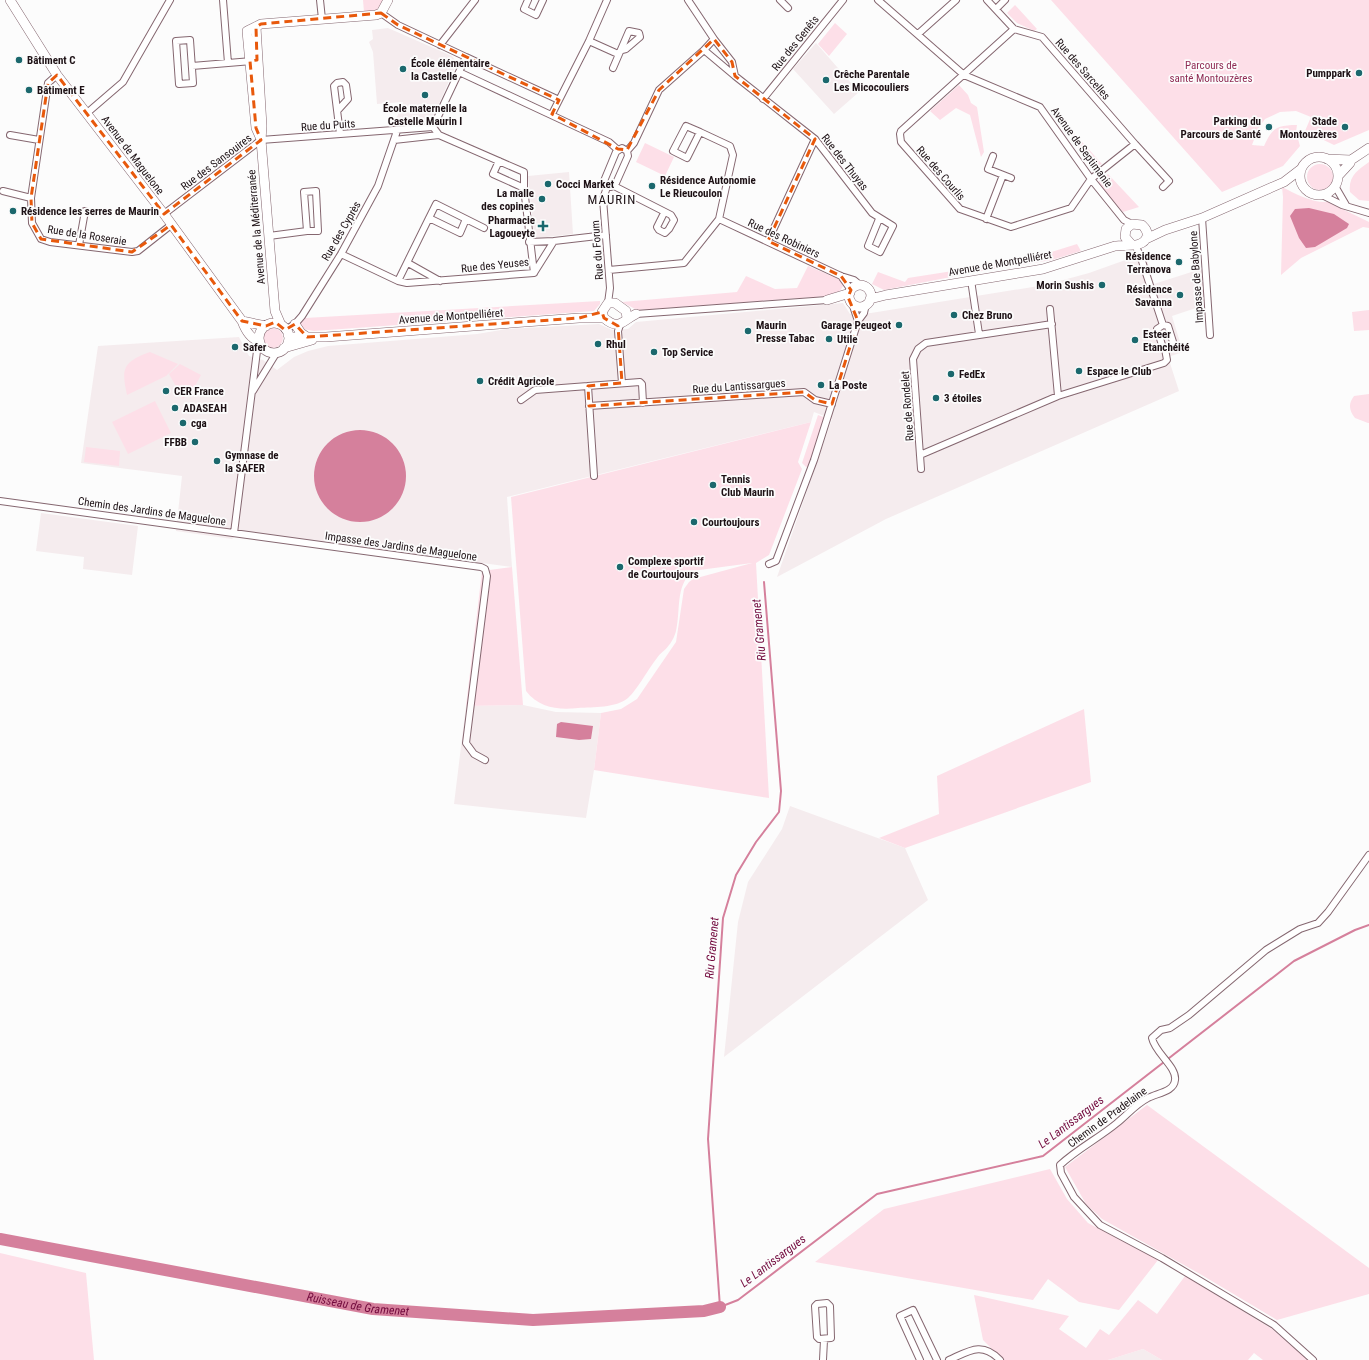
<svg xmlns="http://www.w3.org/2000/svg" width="1369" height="1360" font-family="'Roboto Condensed',sans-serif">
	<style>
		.built { fill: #f5ecee }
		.green { fill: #fddfe8 }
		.water { fill: #d5809c }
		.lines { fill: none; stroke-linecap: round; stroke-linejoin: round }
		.stream { stroke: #d5809c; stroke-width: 2 }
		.river { stroke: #d5809c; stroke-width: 12 }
		.street-casing { stroke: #856770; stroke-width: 8 }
		.secondary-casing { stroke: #856770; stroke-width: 10 }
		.street { stroke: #fff; stroke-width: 6 }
		.secondary { stroke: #fff; stroke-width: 9 }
		.marked { fill: none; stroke: #e8590c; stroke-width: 3; stroke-dasharray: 8 5; stroke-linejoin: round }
		.poi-dot { fill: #1b686d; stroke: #fcfcfc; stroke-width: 1.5 }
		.labels { text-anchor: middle; stroke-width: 3.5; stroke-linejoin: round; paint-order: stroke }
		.street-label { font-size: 11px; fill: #1d1115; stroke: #fcfcfc }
		.poi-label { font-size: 11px; font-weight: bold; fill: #1d1115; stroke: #fcfcfc; text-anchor: start }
		.park-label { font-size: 11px; fill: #902c55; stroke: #fcfcfc }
		.water-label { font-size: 12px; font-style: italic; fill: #71083c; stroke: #fcfcfc }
		.quarter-label { font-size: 13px; letter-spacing: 1px; fill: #1d1115; stroke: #fcfcfc }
	</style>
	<rect width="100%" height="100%" fill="#fcfcfc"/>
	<path class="built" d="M388 28 452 56 457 63 430 124 393 127 403 102 377 104 373 52 369 42 373 39 372 30Z
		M816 43 859 92 834 114 793 69Z
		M569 172 573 234 537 238 534 236 528 176Z
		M1145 253 1154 284 1204 268 1205 305 1172 316 1183 352 1168 357 1179 391 886 519 777 577 832 419 814 412 811 422 507 497 512 567 242 531 232 539 176 531 182 476 81 463 98 346 239 337 249 356 263 360 277 370 294 357 308 351 328 346 477 334 507 329 599 324 612 330 628 329 636 322 843 303 850 314 871 313 1045 285 1089 273Z
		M41 513 138 526 132 575 83 569 84 557 36 551Z
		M523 705 556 712 601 713 594 770 586 818 454 804 466 706Z
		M790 806 905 848 928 900 724 1057 738 922 748 882 782 829Z
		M1143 1349 1162 1360H1108Z"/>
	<path class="green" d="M363 0H383L380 10 364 12Z
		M1051 0H1369V130L1334 145 1305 131 1311 117 1296 111 1280 112 1265 119 1258 129 1252 145 1264 146C1272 128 1277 125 1297 125L1296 132 1300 146 1283 166 1222 192Z
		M1015 5 1037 29 1034 31 1017 23 1007 13Z
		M835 23 847 34 829 56 818 44Z
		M959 85 968 95 971 103 977 107 984 152 981 157 970 115 956 108 940 120 930 111Z
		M1057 114 1102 164 1093 168 1085 159Z
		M645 143 674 157 665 176 636 162Z
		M1369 162V201L1359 200 1350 192C1348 176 1358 170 1369 162Z
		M1307 177a13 13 0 1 1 26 0a13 13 0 1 1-26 0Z
		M1108 174 1139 207 1123 212 1097 183Z
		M1282 187C1296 194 1312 203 1328 202L1369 222V228L1363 227 1301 258 1281 275 1283 197Z
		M1077 244 1081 251 1052 260 982 271 884 290 872 284 878 272 905 282 908 278 1029 259Z
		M808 266 841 280 843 286 840 291 828 296 637 310 622 302 737 292 746 276 775 289 797 288Z
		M600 301V304L594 311 314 331 303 329 300 323 305 318Z
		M1369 310V330L1354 331 1352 312Z
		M263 338a10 10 0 1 1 20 0a10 10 0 1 1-20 0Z
		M150 352 178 364 166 376 127 395C121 368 123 362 150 352Z
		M180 364 201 375 193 390 183 399 169 374Z
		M1369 394V423H1368L1355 418C1349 410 1348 404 1354 396Z
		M155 401 171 433 128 454 112 422Z
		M818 415 826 418 809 466 806 467 802 463Z
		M811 422 798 462 802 469 769 555 756 563 769 798 594 770 601 713 621 709 637 699 676 642 684 589 689 582 693 579 752 563 692 571C675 588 681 609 676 631 675 635 672 642 669 645 666 650 660 653 657 658 649 668 637 690 628 698 616 708 593 707 578 708 558 710 539 708 526 691L511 497Z
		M86 447 120 451 119 466 84 462Z
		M512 567 523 705 466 706 482 571Z
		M1084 709 1091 782 905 848 879 838 939 814 937 776Z
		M1147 1105 1369 1268V1294L1277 1320 1200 1274 1102 1219 1086 1204 1065 1167Z
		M1050 1169 1067 1199 1088 1223 1158 1260 1119 1310 1079 1302 1048 1279 1033 1300 815 1262 884 1209Z
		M0 1253 86 1273 94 1360H0Z
		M1185 1276 1272 1329 1308 1360H1263L1254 1353 1248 1360H1162L1143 1349 1108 1360H1003L983 1340 974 1295 1069 1316 1059 1329 1086 1348 1100 1329 1109 1335 1138 1300 1157 1314Z"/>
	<path class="water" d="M1309 208 1334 214 1349 224 1347 228 1315 247 1306 248 1299 238 1290 216 1295 209Z
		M314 476a46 46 0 1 1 92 0a46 46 0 1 1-92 0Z
		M561 722 593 726 591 739 579 740 556 737 557 724Z"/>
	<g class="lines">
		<path class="stream" d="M764 582 781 791 779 812 756 842 736 875 723 918 708 1139 720 1307 738 1300 877 1194 1043 1156 1294 961 1355 930 1369 925"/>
		<path class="river" id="s1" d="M0 1239 373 1309 533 1320 704 1311 720 1307"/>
		<defs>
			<path id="street" d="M223 0 228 63
				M320 0 322 19
				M528 0 524 9 536 15 543 0
				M688 0 714 39
				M780 0 788 8
				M878 0 964 75 1040 107 1091 179 1124 220 1132 224
				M987 0 1014 29
				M996 9 1005 0
				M381 13 398 25 466 57
				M1014 29 1042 37 1135 144 1091 179 1071 208 1011 227 960 209 901 142 900 134 901 131Z
				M918 34 956 0
				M714 39 732 62 735 76 704 50Z
				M190 40 193 83 179 84 176 41Z
				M589 41 618 54
				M440 45 475 0
				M192 66 252 61
				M613 68 629 31 639 33 640 37 626 49 622 50
				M57 75 48 83 31 198 32 223 41 239 50 242 132 252 138 251 171 225
				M735 76 815 139 872 213 893 226 880 252 868 246 879 219
				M763 99 843 0
				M559 100 466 57 459 72 609 142 618 150
				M338 110 348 99 346 85 343 82 337 83 334 86 340 134
				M87 113 123 82 170 0
				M552 114 589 41 607 0
				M686 126 700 132 687 158 673 151Z
				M433 127 439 135 524 172V188L534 273
				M433 127 459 72
				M10 135 39 140
				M394 140 439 135
				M1135 144 1169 181 1163 187
				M622 148 627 151 628 156 616 183 611 187H607L604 181 616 152Z
				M627 151 634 143 659 90 704 50
				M993 156 988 169 1011 178
				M499 161 493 174 524 188
				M614 186 671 215 674 220 669 229 665 233 659 230 657 227 664 213
				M1335 186 1346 205
				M607 187 603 199 610 288 608 303
				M3 191 31 198
				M316 191 318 231H307L304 192Z
				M1322 195 1342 205 1369 213
				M436 204 466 219 460 233 429 218Z
				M164 214 261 140 433 127
				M1202 218 1210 335
				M466 219 484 228
				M719 219 841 276 854 280 860 285
				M986 219 1003 175
				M269 236 307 231
				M768 241 815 139
				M529 242 554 241
				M79 245 85 211
				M1135 245 1140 255 1163 325 1157 329 1163 348 1168 349 1174 345 1168 326 1163 325
				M341 254 398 281 407 283 534 273 554 241 606 235
				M408 263 440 281
				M609 270 684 263 719 219 733 155 730 146 700 132
				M841 276 851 290
				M971 280 979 334
				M398 281 429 218
				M852 303 858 321
				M1050 309 1058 396
				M636 314 827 300
				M620 325 618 331 622 383
				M285 330 295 324 302 316 341 254 378 186 397 131
				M253 391 277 352
				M521 400 535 390 588 386
				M589 406 804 392 815 400 832 404
				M920 455 1058 396 1164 363 1167 360 1165 349
				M921 469 913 359 918 349 926 343 1052 324
				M594 476 588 386 640 382 642 384 643 403
				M0 501 481 567 485 569 487 576 466 743 474 754 485 760
				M234 533 257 351 261 346
				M769 564 776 561 814 460 858 321 864 313 866 304
				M827 1303 830 1306 831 1338 819 1339 817 1337 815 1306 817 1304Z
				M823 1360 824 1340
				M920 1360 900 1316 913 1310 937 1360
				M949 1360C969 1351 982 1341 1000 1360
				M1313 1360 1274 1325 1162 1258 1100 1225 1074 1197 1061 1173 1060 1165C1077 1149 1099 1138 1117 1123 1127 1115 1136 1104 1148 1098 1157 1093 1174 1092 1175 1080 1177 1067 1155 1053 1152 1038L1161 1030 1170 1028 1189 1015 1266 950 1300 929 1318 923 1328 912 1369 855"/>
			<path id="secondary" d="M10 0 57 75 164 214 242 321C245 329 251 339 259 341
				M256 27 262 126 261 140 275 311 281 325
				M261 139 256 128 247 31 261 24 376 15 381 13 388 0
				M1300 176a19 19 0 1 1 38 0a19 19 0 1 1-38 0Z
				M1327 159 1351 160
				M1338 176 1350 163 1351 160 1369 148
				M1146 239 1165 230 1202 218 1284 182 1301 169
				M849 296a11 11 0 1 1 22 0a11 11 0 1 1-22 0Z
				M870 299 886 295 1043 269 1115 246C1125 244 1144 249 1147 236 1148 231 1145 228 1142 225L1132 224 1126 229 1125 237 1131 244
				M827 300 850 293
				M627 318 626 311 615 303H608L602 312 604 318C619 331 622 321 636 314
				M242 321 266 326
				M259 338a15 15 0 1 1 30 0a15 15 0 1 1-30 0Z
				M295 324 301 333 307 337
				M288 335 292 337H326L579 318H604
				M284 348 312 340"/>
		</defs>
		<use href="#street" class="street-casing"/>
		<use href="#secondary" class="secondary-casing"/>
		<use href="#street" class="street"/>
		<use href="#secondary" class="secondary"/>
	</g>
	<path class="marked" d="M381 13 398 25 559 100 552 114 618 149 627 150 659 90 714 39 732 62 735 76 815 139 768 241 841 276 851 290 848 297 858 321 832 404 815 400 804 392 589 406 588 386 622 383 618 326 604 318 602 312 579 318 307 337 295 324 285 330 275 322 266 326 242 321 171 225 132 252 41 239 32 223 31 198 48 83 57 75 164 214 261 140 256 128 250 61 257 60 256 27 261 24Z"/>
	<g class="poi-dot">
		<circle cx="19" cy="60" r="4"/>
		<circle cx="403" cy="69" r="4"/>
		<circle cx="1359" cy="73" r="4"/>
		<circle cx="826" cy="80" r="4"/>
		<circle cx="29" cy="90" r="4"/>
		<circle cx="425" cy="95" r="4"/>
		<circle cx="1269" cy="127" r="4"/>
		<circle cx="1345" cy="127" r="4"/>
		<circle cx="548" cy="184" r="4"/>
		<circle cx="652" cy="186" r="4"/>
		<circle cx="542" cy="199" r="4"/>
		<circle cx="13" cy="211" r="4"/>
		<path d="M541 220h4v4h4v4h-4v4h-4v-4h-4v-4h4z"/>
		<circle cx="1179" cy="262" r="4"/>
		<circle cx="1102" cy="285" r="4"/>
		<circle cx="1180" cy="295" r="4"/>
		<circle cx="954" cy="315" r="4"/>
		<circle cx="899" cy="325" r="4"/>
		<circle cx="748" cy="331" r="4"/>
		<circle cx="829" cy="339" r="4"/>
		<circle cx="1135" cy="340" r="4"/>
		<circle cx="598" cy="344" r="4"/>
		<circle cx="235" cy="347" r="4"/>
		<circle cx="654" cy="352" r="4"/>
		<circle cx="1079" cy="371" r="4"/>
		<circle cx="951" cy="374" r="4"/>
		<circle cx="480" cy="381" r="4"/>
		<circle cx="821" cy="385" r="4"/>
		<circle cx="166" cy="391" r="4"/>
		<circle cx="936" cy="398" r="4"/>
		<circle cx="175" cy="408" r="4"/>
		<circle cx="183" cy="423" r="4"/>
		<circle cx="195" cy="442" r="4"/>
		<circle cx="217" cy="461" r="4"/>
		<circle cx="713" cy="485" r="4"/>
		<circle cx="694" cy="522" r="4"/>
		<circle cx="620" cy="567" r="4"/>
	</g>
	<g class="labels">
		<g class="street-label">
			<text transform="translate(795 43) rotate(-51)" y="4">Rue des Genêts</text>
			<text transform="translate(1083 69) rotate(49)" y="4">Rue des Sarcelles</text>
			<text transform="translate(328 125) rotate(-4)" y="4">Rue du Puits</text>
			<text transform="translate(1082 147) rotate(54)" y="4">Avenue de Septimanie</text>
			<text transform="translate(133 155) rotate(53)" y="4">Avenue de Maguelone</text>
			<text transform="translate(216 162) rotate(-37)" y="4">Rue des Sansouires</text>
			<text transform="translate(845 162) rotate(52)" y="4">Rue des Thuyas</text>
			<text transform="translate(941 173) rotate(49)" y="4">Rue des Courlis</text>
			<text transform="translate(256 227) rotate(-95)" y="4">Avenue de la Méditerranée</text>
			<text transform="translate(341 231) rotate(-60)" y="4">Rue des Cyprès</text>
			<text transform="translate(87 235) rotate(9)" y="4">Rue de la Roseraie</text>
			<text transform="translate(784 238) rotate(25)" y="4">Rue des Robiniers</text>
			<text transform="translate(597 250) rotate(-94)" y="4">Rue du Forum</text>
			<text transform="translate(1000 263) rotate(-10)" y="4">Avenue de Montpelliéret</text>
			<text transform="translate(495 265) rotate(-6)" y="4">Rue des Yeuses</text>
			<text transform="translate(1196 277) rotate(-94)" y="4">Impasse de Babylone</text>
			<text transform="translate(451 316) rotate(-4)" y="4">Avenue de Montpelliéret</text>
			<text transform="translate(739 386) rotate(-4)" y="4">Rue du Lantissargues</text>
			<text transform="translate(907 406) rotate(-94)" y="4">Rue de Rondelet</text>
			<text transform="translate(152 511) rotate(8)" y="4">Chemin des Jardins de Maguelone</text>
			<text transform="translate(401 546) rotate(8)" y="4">Impasse des Jardins de Maguelone</text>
			<text transform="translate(1107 1117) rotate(-36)" y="4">Chemin de Pradelaine</text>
		</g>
		<g class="poi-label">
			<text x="27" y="64">Bâtiment C</text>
			<text x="411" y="67">École élémentaire<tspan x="411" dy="13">la Castelle</tspan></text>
			<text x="1351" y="77" text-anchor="end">Pumppark</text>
			<text x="834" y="78">Crêche Parentale<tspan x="834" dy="13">Les Micocouliers</tspan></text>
			<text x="37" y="94">Bâtiment E</text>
			<text x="425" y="112" text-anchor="middle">École maternelle la<tspan x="425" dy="13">Castelle Maurin I</tspan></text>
			<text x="1261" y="125" text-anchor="end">Parking du<tspan x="1261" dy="13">Parcours de Santé</tspan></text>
			<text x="1337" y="125" text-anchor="end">Stade<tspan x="1337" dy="13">Montouzères</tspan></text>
			<text x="660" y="184">Résidence Autonomie<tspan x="660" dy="13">Le Rieucoulon</tspan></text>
			<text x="556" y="188">Cocci Market</text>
			<text x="534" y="197" text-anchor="end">La malle<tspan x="534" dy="13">des copines</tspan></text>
			<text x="21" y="215">Résidence les serres de Maurin</text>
			<text x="535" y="224" text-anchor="end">Pharmacie<tspan x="535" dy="13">Lagoueyte</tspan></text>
			<text x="1171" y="260" text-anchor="end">Résidence<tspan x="1171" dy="13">Terranova</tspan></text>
			<text x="1094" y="289" text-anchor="end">Morin Sushis</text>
			<text x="1172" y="293" text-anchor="end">Résidence<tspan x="1172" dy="13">Savanna</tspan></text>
			<text x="962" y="319">Chez Bruno</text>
			<text x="756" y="329">Maurin<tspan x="756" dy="13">Presse Tabac</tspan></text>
			<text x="891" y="329" text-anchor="end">Garage Peugeot</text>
			<text x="1143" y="338">Esteer<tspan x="1143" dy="13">Etanchéité</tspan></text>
			<text x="837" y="343">Utile</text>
			<text x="606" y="348">Rhul</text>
			<text x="243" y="351">Safer</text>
			<text x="662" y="356">Top Service</text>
			<text x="1087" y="375">Espace le Club</text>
			<text x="959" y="378">FedEx</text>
			<text x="488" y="385">Crédit Agricole</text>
			<text x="829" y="389">La Poste</text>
			<text x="174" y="395">CER France</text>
			<text x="944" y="402">3 étoiles</text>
			<text x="183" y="412">ADASEAH</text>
			<text x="191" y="427">cga</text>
			<text x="187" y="446" text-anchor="end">FFBB</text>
			<text x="225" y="459">Gymnase de<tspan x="225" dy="13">la SAFER</tspan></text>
			<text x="721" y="483">Tennis<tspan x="721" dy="13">Club Maurin</tspan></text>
			<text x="702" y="526">Courtoujours</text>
			<text x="628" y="565">Complexe sportif<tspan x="628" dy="13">de Courtoujours</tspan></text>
		</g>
		<g class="park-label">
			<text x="1211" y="69">Parcours de<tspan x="1211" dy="13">santé Montouzères</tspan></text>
		</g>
		<g class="water-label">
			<text transform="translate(759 630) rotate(-95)" y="4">Riu Gramenet</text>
			<text transform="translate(712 948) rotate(-85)" y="4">Riu Gramenet</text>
			<text transform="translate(1071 1122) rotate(-37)" y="4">Le Lantissargues</text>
			<text transform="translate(773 1261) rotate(-37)" y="4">Le Lantissargues</text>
			<text dy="4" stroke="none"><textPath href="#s1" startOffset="364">Ruisseau de Gramenet</textPath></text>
		</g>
		<g class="quarter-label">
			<text x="612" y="204">MAURIN</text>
		</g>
	</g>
</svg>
